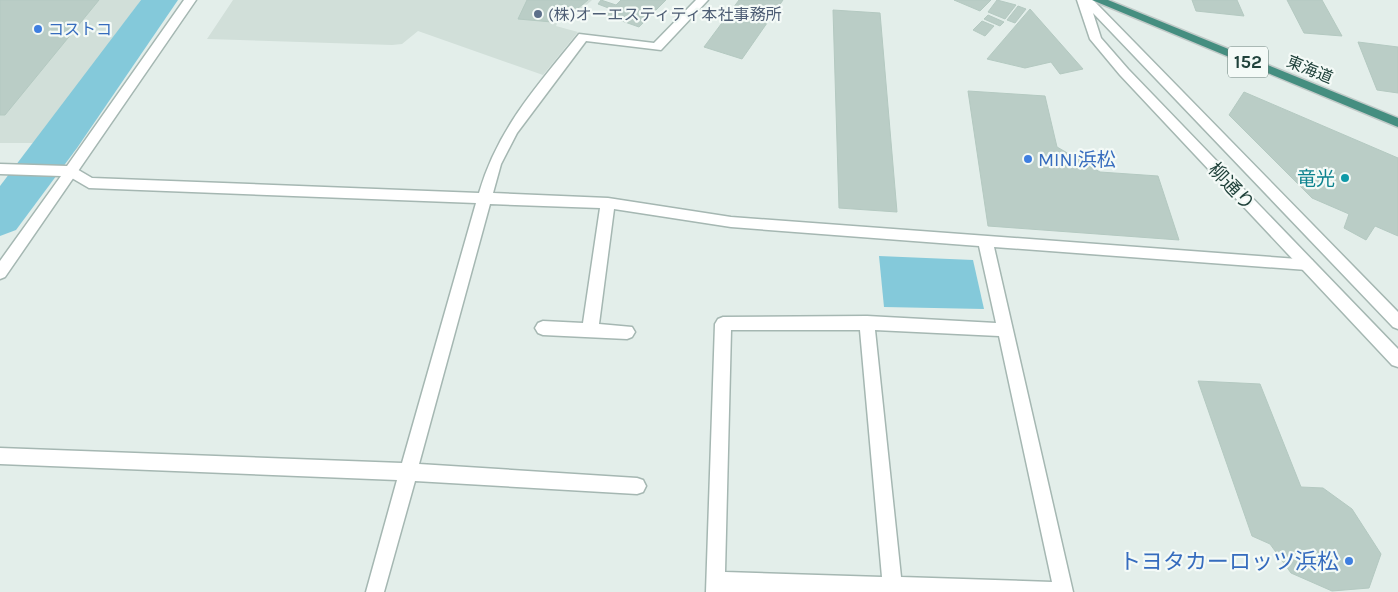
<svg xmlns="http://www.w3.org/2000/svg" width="1398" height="592" font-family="Karla,'Noto Sans JP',sans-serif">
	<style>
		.built { fill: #d1dfd9 }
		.water { fill: #84c9da }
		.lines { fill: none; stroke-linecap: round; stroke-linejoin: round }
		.river { fill: #84c9da; fill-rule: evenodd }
		.building { fill: #bacdc6; stroke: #b4c9c1 }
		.minor-casing { stroke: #a5b7b2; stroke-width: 3 }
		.tertiary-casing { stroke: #a5b7b2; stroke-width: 3 }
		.trunk-casing { stroke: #c1cac8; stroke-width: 3 }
		.minor { fill: #fff; fill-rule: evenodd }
		.tertiary { fill: #fff; fill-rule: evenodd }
		.trunk { fill: #458e80; fill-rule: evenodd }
		.service-dot { fill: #5c6f8a; stroke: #f4faf7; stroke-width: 2 }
		.shop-dot { fill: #3f7fe0; stroke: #f4faf7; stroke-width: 2 }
		.culture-dot { fill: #0f9aa8; stroke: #f4faf7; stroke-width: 2 }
		.labels { text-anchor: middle; stroke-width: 4.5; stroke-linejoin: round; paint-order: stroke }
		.far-service-label { font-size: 16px; fill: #4e5e75; stroke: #f4faf7; text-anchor: start }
		.far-shop-label { font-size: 16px; fill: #366cbe; stroke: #f4faf7; text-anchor: start }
		.far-street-label { font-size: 16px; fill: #20423b; stroke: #f4faf7 }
		.shield { fill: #f4faf7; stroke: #607973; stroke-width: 1 }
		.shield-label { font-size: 18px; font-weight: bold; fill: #20423b }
		.shop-label { font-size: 19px; fill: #366cbe; stroke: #f4faf7; text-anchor: start }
		.culture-label { font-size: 19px; fill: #0d838f; stroke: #f4faf7; text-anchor: end }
		.street-label { font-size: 19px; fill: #20423b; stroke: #f4faf7 }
		.near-shop-label { font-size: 22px; fill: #366cbe; stroke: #f4faf7; text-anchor: end }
	</style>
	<rect width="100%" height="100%" fill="#e3eeea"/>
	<path class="built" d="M0 0H141L36 143H0Z
		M233 0H592L580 11 563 9 556 26 578 32 543 75 418 31 402 44 392 45 207 39Z"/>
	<path class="water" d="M879 256 973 260 984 309 884 307Z"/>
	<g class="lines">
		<path class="river" d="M141 0H178L77 148 16 230 0 236V186Z"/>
	</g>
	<path class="building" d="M0 0H99L5 115H0Z
		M527 0H588L577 9 559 4 552 22 518 19Z
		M601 0 616 5 621 0H666L639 27 605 15 611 9 598 4Z
		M739 0H783L742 59 704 47Z
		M954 0H991L980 11Z
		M997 0 1016 5 1005 19 988 12Z
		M1192 0H1237L1244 16 1196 11Z
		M1287 0H1322L1342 36 1304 33Z
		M1018 6 1026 9 1015 23 1007 20Z
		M1030 9 1083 69 1060 74 1051 62 1025 68 987 59Z
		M833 10 880 13 897 212 839 208Z
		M988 15 1004 22 1000 26 984 19Z
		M982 21 994 26 985 36 973 30Z
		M1358 42 1398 47V93L1377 90Z
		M968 91 1045 96 1057 147 1100 172 1158 176 1179 240 988 226Z
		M1244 92 1398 158V236L1375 226 1366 240 1344 228 1349 214 1312 198 1229 115Z
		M1198 381 1260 384 1301 487 1323 488 1352 509 1381 554 1369 588 1332 591 1291 573 1270 544 1252 536Z"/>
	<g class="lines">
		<defs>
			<path id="minor" d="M696 0H708L661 50 586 41 517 133 501 164 493 193 608 198 731 217 1312 260 1314 264 1312 268 1307 270 994 247 1073 592H706L715 324 718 319 723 317 867 316 996 323 979 246 731 227 614 209 599 324 632 327 635 332 632 337 627 339 543 335 538 333 535 328 538 323 543 321 583 323 600 208 490 204 419 464 637 478 643 480 646 486 643 492 637 494 415 481 384 592H366L397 480 0 464V448L402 463 476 203 89 188 65 174 63 171 65 168H75L92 178 479 193C498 128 537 86 579 34L654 43ZM731 330H860L882 577 725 572ZM875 330 999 336 1052 582 901 577Z"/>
			<path id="tertiary" d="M184 0H196L5 277 0 279V261L61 176 0 174V164L67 166Z
				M1077 0H1093L1398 312V329L1393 327 1093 13 1101 38 1128 69 1398 349V367L1392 365 1120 75 1090 39Z"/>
			<path id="trunk" d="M1092 0H1108L1398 118V127Z"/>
		</defs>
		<use href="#minor" class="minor-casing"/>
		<use href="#tertiary" class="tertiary-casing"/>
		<use href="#trunk" class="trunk-casing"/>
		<use href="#minor" class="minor"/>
		<use href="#tertiary" class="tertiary"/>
		<use href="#trunk" class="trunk"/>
	</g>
	<circle class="service-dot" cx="538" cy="14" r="5"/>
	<g class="shop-dot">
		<circle cx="38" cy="29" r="5"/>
		<circle cx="1028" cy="159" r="5"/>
		<circle cx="1349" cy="561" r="5"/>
	</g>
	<circle class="culture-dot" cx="1345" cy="178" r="5"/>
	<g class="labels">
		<g class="far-service-label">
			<text x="548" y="20">(株)オーエスティティ本社事務所</text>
		</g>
		<g class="far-shop-label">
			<text x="48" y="35">コストコ</text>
		</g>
		<g class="far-street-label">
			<text transform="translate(1310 69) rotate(22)" y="6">東海道</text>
		</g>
		<rect class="shield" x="1228" y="46.5" width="40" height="31" rx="4"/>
		<g class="shield-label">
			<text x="1248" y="68">152</text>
		</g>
		<g class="shop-label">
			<text x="1038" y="166">MINI浜松</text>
		</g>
		<g class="culture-label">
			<text x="1335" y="185">竜光</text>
		</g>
		<g class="street-label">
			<text transform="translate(1232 186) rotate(46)" y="7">柳通り</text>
		</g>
		<g class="near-shop-label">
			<text x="1339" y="569">トヨタカーロッツ浜松</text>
		</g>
	</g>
</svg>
